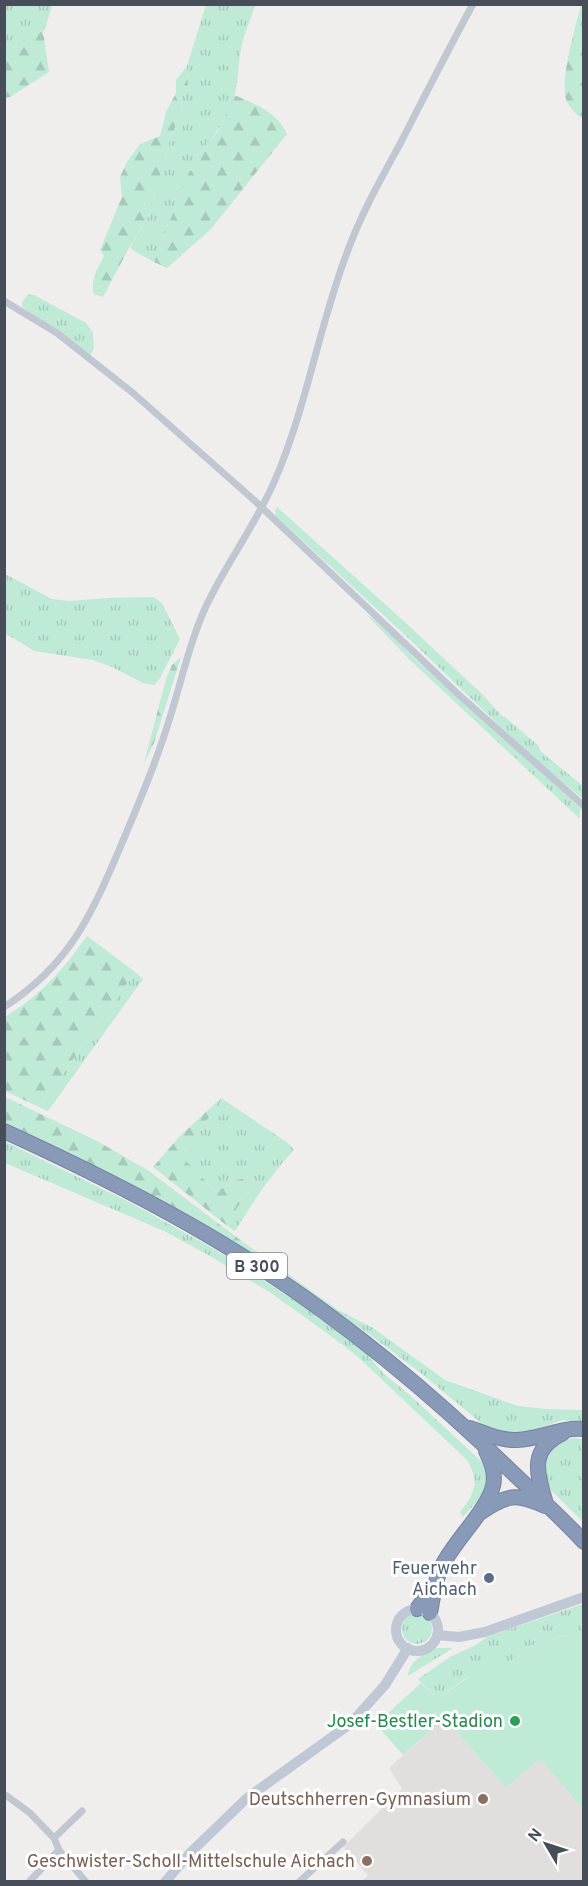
<svg xmlns="http://www.w3.org/2000/svg" width="588" height="1886" font-family="Overpass,sans-serif">
	<style>
		.education { fill: #e0dfde }
		.grass { fill: url(#grass-tufts) }
		.forest { fill: url(#forest-firs) }
		.pitch { fill: #beead6 }
		.lines { fill: none; stroke-linecap: round; stroke-linejoin: round }
		.highway-casing { stroke: #7484a4; stroke-width: 16 }
		.street { stroke: #c1c7d1; stroke-width: 7 }
		.secondary { stroke: #c1c8d5; stroke-width: 10 }
		.highway { stroke: #8999b8; stroke-width: 14 }
		.service-dot { fill: #5c6f8a; stroke: #fff; stroke-width: 2 }
		.leisure-dot { fill: #2e9e5b; stroke: #fff; stroke-width: 2 }
		.education-dot { fill: #8d6e63; stroke: #fff; stroke-width: 2 }
		.labels { text-anchor: middle; stroke-width: 6; stroke-linejoin: round; paint-order: stroke }
		.shield { fill: #fff; stroke: #7e838b; stroke-width: 1.5 }
		.shield-label { font-size: 16px; font-weight: bold; fill: #474e59 }
		.service-label { font-size: 18px; fill: #4e5e75; stroke: #fff; text-anchor: end }
		.leisure-label { font-size: 18px; fill: #27864d; stroke: #fff; text-anchor: end }
		.education-label { font-size: 18px; fill: #785e54; stroke: #fff; text-anchor: end }
	</style>
	<defs>
		<pattern id="grass-tufts" width="24" height="20" patternUnits="userSpaceOnUse" patternTransform="scale(1.5)"><rect width="24" height="20" fill="#beead6"/><path d="M3 7l-1-3M5 7V3M7 7l1-3M15 17l-1-3M17 17v-4M19 17l1-3" fill="none" stroke="#a5caba"/></pattern>
		<pattern id="forest-firs" width="22" height="20" patternUnits="userSpaceOnUse" patternTransform="scale(1.5)"><rect width="22" height="20" fill="#beead6"/><path d="M5 1l3.5 6h-7zM16 11l3.5 6h-7z" fill="#a5caba"/></pattern>
	</defs>
	<rect width="100%" height="100%" fill="#f0eded"/>
	<path class="education" d="M445 1718 506 1788 540 1759 583 1809V1881H362L368 1875 343 1847 402 1789 389 1768Z"/>
	<path class="grass" d="M5 5H52L45 30 5 46Z
		M206 5H255C252 18 245 30 242 44 238 60 239 78 235 94 228 119 213 138 197 157L199 165 189 173 154 262 134 251 130 247 149 215 170 140 182 109 181 99 188 87 187 66Z
		M29 294 34 295 86 323 93 333 94 349 90 355 22 307V302Z
		M277 507 407 624 484 696 501 715 506 718 539 746 540 751 583 786V799L527 752 406 636 276 516 275 511Z
		M5 574 52 599 69 601 108 598 153 597 162 603 180 639 160 678 154 685 143 683 112 667 93 660 34 651 5 633Z
		M365 613 383 626 414 658 581 808 579 818 409 659Z
		M135 972 143 979 48 1111 39 1107Z
		M221 1098 288 1143 294 1150C271 1174 253 1202 235 1231L226 1225 252 1185 236 1180 216 1192 185 1161 205 1122 218 1108Z
		M4 1141 131 1203 214 1249 297 1302 364 1351 384 1374 412 1397 482 1462C495 1488 479 1499 463 1517L460 1512C475 1493 480 1482 467 1460L357 1356 331 1336 271 1293 210 1256 164 1231 5 1163Z
		M243 1242 338 1310 373 1328 445 1380 518 1406 545 1409 583 1410V1424L563 1420 526 1432 503 1433 487 1428 422 1374 369 1334 239 1247Z
		M572 1438 583 1439V1522L548 1487 543 1466 556 1444Z
		M583 1604V1633L557 1637 525 1648 509 1663 466 1678 438 1699 418 1679 450 1657 474 1646 489 1636Z
		M402 1629a15 15 0 1 1 30 0a15 15 0 1 1-30 0Z
		M437 1648H453L408 1676C410 1660 423 1654 437 1648Z"/>
	<path class="forest" d="M581 5H584L583 119C577 115 571 110 567 102 558 85 576 25 581 5Z
		M43 31 49 72 10 97 5 98V45Z
		M187 66 188 87 181 99 182 109 170 140 149 215 130 246 103 297 94 294C90 279 98 268 104 256L100 250 122 197 120 177 127 162 140 144 160 136 166 112 176 93V80Z
		M234 95C255 104 277 112 287 134L211 229 167 268 154 262 189 172 199 165 197 157 219 130Z
		M181 657 154 743 144 763 166 679 172 665Z
		M87 936 135 972 39 1107 5 1091V1017C41 995 63 970 87 936Z
		M5 1097 97 1141 149 1171 243 1242 239 1247C164 1199 86 1160 5 1123Z
		M221 1098 218 1108 205 1122 186 1161 216 1192 236 1180 251 1177 252 1185 226 1225 153 1167 179 1137Z"/>
	<path class="pitch" d="M583 1633V1809L540 1759 506 1788 445 1718 403 1755 376 1724 421 1683 438 1699 494 1659 509 1663 525 1648 557 1637Z"/>
	<g class="lines">
		<defs>
			<path id="highway" d="M4 1131C87 1169 174 1212 250 1261 344 1321 432 1394 512 1472 536 1495 561 1517 584 1542
				M470 1428C485 1433 501 1441 517 1440 540 1439 560 1427 584 1429
				M545 1500C536 1471 530 1449 563 1433
				M480 1513C507 1494 516 1493 545 1506
				M417 1609 433 1587
				M430 1613C433 1598 434 1583 441 1568 453 1542 487 1511 493 1486 496 1473 491 1462 486 1451"/>
		</defs>
		<use href="#highway" class="highway-casing"/>
		<path class="street" d="M4 301 57 333 133 393 255 501 458 694 584 806
			M4 1007C74 962 94 908 125 836 143 793 161 750 174 704 183 674 190 643 203 613 223 567 255 527 275 480 307 406 319 325 348 250 362 212 381 179 400 144 424 97 448 50 473 4
			M7 1796 30 1813 54 1838 59 1850 86 1882
			M54 1838 82 1811
			M29 1882 59 1850
			M299 1882 343 1842"/>
		<path class="secondary" d="M396 1630a21 21 0 1 1 42 0a21 21 0 1 1-42 0Z
			M437 1635 459 1637 485 1632 584 1597
			M165 1882 191 1852 247 1798 350 1724 385 1685 408 1648"/>
		<use href="#highway" class="highway"/>
	</g>
	<circle class="service-dot" cx="489" cy="1578" r="6"/>
	<circle class="leisure-dot" cx="515" cy="1721" r="6"/>
	<g class="education-dot">
		<circle cx="483" cy="1799" r="6"/>
		<circle cx="367" cy="1861" r="6"/>
	</g>
	<g class="labels">
		<rect class="shield" x="227" y="1253" width="60" height="26" rx="4.5"/>
		<g class="shield-label">
			<text x="257" y="1272">B 300</text>
		</g>
		<g class="service-label">
			<text x="477" y="1574">Feuerwehr<tspan x="477" dy="21">Aichach</tspan></text>
		</g>
		<g class="leisure-label">
			<text x="503" y="1727">Josef-Bestler-Stadion</text>
		</g>
		<g class="education-label">
			<text x="471" y="1805">Deutschherren-Gymnasium</text>
			<text x="355" y="1867">Geschwister-Scholl-Mittelschule Aichach</text>
		</g>
	</g>
	<rect width="588" height="1886" fill="none" stroke="#474e59" stroke-width="12"/>
	<g transform="translate(546 1844) rotate(309)" stroke="#ffffff" stroke-width="4.5" paint-order="stroke">
	<path d="M0-4.5L10 22L0 15L-10 22Z" fill="#474e59"/>
	<text y="-9" font-size="16" font-weight="bold" text-anchor="middle" fill="#474e59">N</text>
	</g>
</svg>
